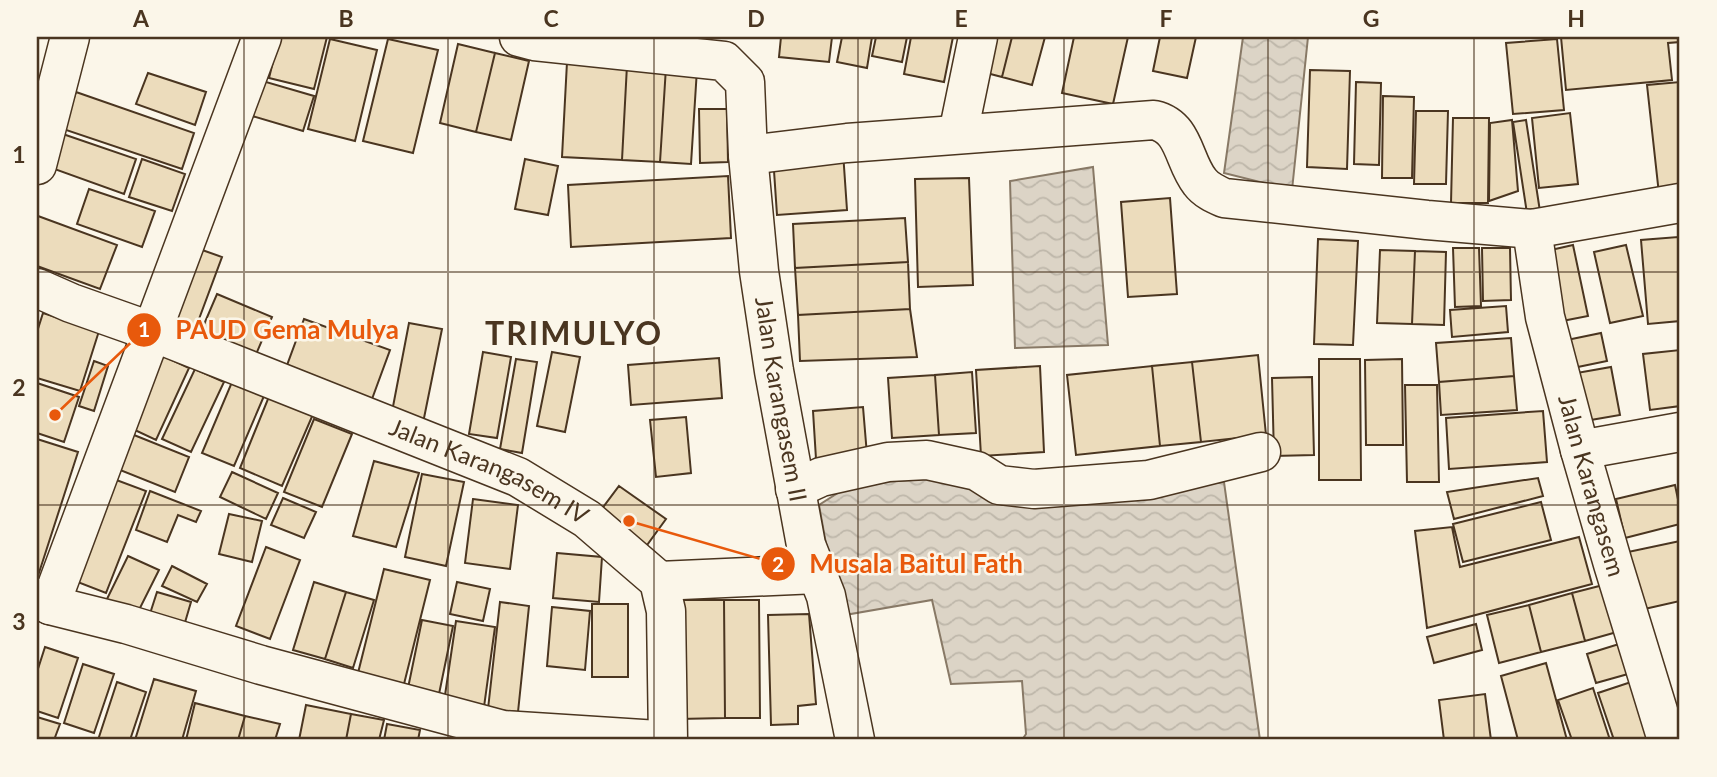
<svg xmlns="http://www.w3.org/2000/svg" width="1717" height="777" font-family="Lato,sans-serif">
	<style>
		.water { fill: url(#water-waves); stroke: #887966; stroke-width: 2 }
		.building { fill: #ecdcbc; stroke: #4a3520; stroke-width: 2 }
		.lines { fill: none; stroke-linecap: round; stroke-linejoin: round }
		.street-casing { stroke: #4a3520; stroke-width: 41 }
		.street { stroke: #fbf6e9; stroke-width: 38 }
		.grid { fill: none; stroke: #4a3520; stroke-width: 2; stroke-opacity: 0.55 }
		.labels { text-anchor: middle; stroke-width: 5; stroke-linejoin: round; paint-order: stroke }
		.street-label { font-size: 24px; fill: #4a3520; stroke: #fbf6e9 }
		.district-label { font-size: 32px; font-weight: bold; letter-spacing: 2px; fill: #4a3520; stroke: #fbf6e9 }
		.leader { fill: none; stroke: #e8590c; stroke-width: 2.5 }
		.callout-dot { fill: #e8590c; stroke: #fbf6e9; stroke-width: 2.5 }
		.mark-label { font-size: 21px; text-anchor: middle; font-weight: bold; fill: #fff }
		.callout-label { font-size: 26px; text-anchor: middle; font-weight: bold; fill: #e8590c; stroke: #fbf6e9; stroke-width: 5; stroke-linejoin: round; paint-order: stroke }
		.neatline { fill: none; stroke: #4a3520; stroke-width: 2.5 }
		.grid-label { font-size: 23px; text-anchor: middle; font-weight: bold; fill: #4a3520 }
	</style>
	<defs>
		<pattern id="water-waves" width="16" height="10" patternUnits="userSpaceOnUse" patternTransform="scale(1.75)"><rect width="16" height="10" fill="#dcd4c6"/><path d="M0 5q4-4 8 0t8 0" fill="none" stroke="#beb7aa"/></pattern>
	</defs>
	<rect width="100%" height="100%" fill="#fbf6e9"/>
	<path class="water" d="M1243 37H1308L1292 190 1224 173Z
		M1093 167 1108 345 1015 348 1010 181Z
		M956 477 1002 505 1224 482 1260 740H1022L1026 734 1022 681 951 684 932 600 839 616 819 505 852 484Z"/>
	<path class="building" d="M279 37H327L314 89 269 78Z
		M781 37H832L829 62 779 57Z
		M842 37H872L867 68 837 62Z
		M876 37H907L902 62 872 56Z
		M911 37H953L944 82 904 74Z
		M980 37H1012L1002 77 971 69Z
		M1012 37H1045L1032 85 1002 77Z
		M1074 37H1128L1113 104 1062 93Z
		M1160 37H1196L1187 78 1153 71Z
		M1561 37H1680V42L1668 43 1672 80 1566 90Z
		M330 39 377 50 355 141 308 129Z
		M388 39 438 50 413 153 363 141Z
		M1557 39 1564 110 1513 114 1506 43Z
		M458 44 495 53 476 132 440 123Z
		M495 53 529 61 511 140 476 132Z
		M567 62 627 65 622 160 562 157Z
		M627 65 666 67 660 162 622 160Z
		M666 67 697 69 691 164 660 162Z
		M1310 70 1350 71 1347 169 1307 167Z
		M148 73 206 92 195 125 136 104Z
		M252 78 314 96 303 131 242 113Z
		M1356 82 1381 83 1379 165 1354 164Z
		M1680 82V193L1659 194 1647 85Z
		M76 92 194 133 182 169 63 129Z
		M1383 96 1414 97 1412 178H1382Z
		M699 109H727L728 162 700 163Z
		M1416 111H1448L1446 184H1414Z
		M1570 113 1578 184 1539 188 1532 118Z
		M1453 118H1489L1488 203H1451Z
		M1512 120 1518 191 1489 201 1490 123Z
		M1526 120 1541 218 1528 220 1513 122Z
		M57 132 136 159 124 194 46 166Z
		M843 152 847 210 777 215 773 156Z
		M142 159 185 174 172 211 129 197Z
		M525 159 558 166 548 215 515 209Z
		M728 176 731 238 571 247 568 185Z
		M969 178 973 285 918 287 915 179Z
		M89 189 155 211 142 247 77 224Z
		M1170 198 1177 294 1128 297 1121 202Z
		M38 216 117 245 100 289 37 266Z
		M905 218 908 262 795 268 793 224Z
		M1678 237 1680 260V321L1648 324 1641 240Z
		M1318 239 1358 241 1353 345 1314 344Z
		M188 245 222 257 196 327 164 315Z
		M1573 245 1588 316 1557 322 1542 252Z
		M1626 245 1643 316 1610 323 1594 252Z
		M1453 248H1479L1481 306 1455 307Z
		M1482 248H1510L1511 300 1483 301Z
		M1380 250 1415 251 1412 324 1377 323Z
		M1415 251 1446 252 1444 325 1412 324Z
		M908 262 910 309 798 315 795 268Z
		M217 294 272 317 254 359 199 336Z
		M1506 306 1508 332 1452 337 1450 310Z
		M910 309 917 357 800 361 798 315Z
		M43 313 99 331 80 391 37 378V332Z
		M304 319 390 350 372 399 286 368Z
		M409 323 442 329 423 423 391 417Z
		M1601 333 1607 361 1568 369 1562 341Z
		M1511 338 1514 376 1439 382 1436 343Z
		M1680 350V406L1650 410 1643 354Z
		M155 352 189 368 156 440 122 424Z
		M483 352 511 357 497 438 469 434Z
		M552 352 580 357 565 432 537 426Z
		M1258 355 1266 435 1201 442 1192 362Z
		M719 358 722 398 631 405 628 365Z
		M516 359 537 362 522 453 500 449Z
		M1319 359H1360L1361 480H1319Z
		M1402 359 1403 445H1366L1365 360Z
		M94 361 108 366 94 411 79 406Z
		M1192 362 1201 442 1160 446 1152 366Z
		M1040 366 1044 452 981 456 976 370Z
		M1152 366 1160 446 1076 455 1067 375Z
		M1611 367 1620 415 1579 422 1571 374Z
		M195 369 224 382 191 452 162 439Z
		M972 372 976 433 939 435 935 375Z
		M935 375 939 435 892 438 888 378Z
		M1514 376 1517 410 1441 415 1439 382Z
		M1312 377 1314 455 1274 456 1272 378Z
		M232 382 264 396 234 466 202 453Z
		M37 383 79 397 64 442 37 433Z
		M1405 385H1437L1439 482H1407Z
		M270 394 314 412 282 486 240 468Z
		M863 407 867 455 816 459 813 411Z
		M1543 411 1547 462 1449 469 1446 418Z
		M686 417 691 473 656 477 650 420Z
		M314 419 352 434 322 507 284 492Z
		M124 431 189 457 175 492 110 466Z
		M37 439 78 452 37 579Z
		M374 461 419 473 396 547 353 536Z
		M232 472 278 493 266 519 220 497Z
		M422 474 464 482 446 566 405 557Z
		M103 475 146 491 106 593 62 576Z
		M1538 478 1543 496 1454 519 1447 492Z
		M1675 485 1680 509V524L1625 538 1616 499Z
		M619 486 666 519 639 556 592 522Z
		M150 491 201 511 196 522 178 515 167 542 136 530Z
		M283 498 316 512 304 538 271 525Z
		M473 499 518 505 510 569 465 563Z
		M1541 502 1551 540 1463 562 1453 524Z
		M229 514 262 521 252 562 219 554Z
		M1452 527 1460 567 1579 537 1592 584 1427 628 1415 531Z
		M1680 541V601L1640 610 1628 552Z
		M266 547 300 560 270 639 236 626Z
		M557 553 602 557 599 602 553 598Z
		M128 556 159 570 136 616 106 601Z
		M172 566 207 584 197 602 162 586Z
		M384 569 430 580 403 688 357 677Z
		M314 582 346 592 325 659 293 650Z
		M457 582 490 589 483 621 450 614Z
		M1611 583 1624 630 1585 641 1572 593Z
		M157 592 191 602 181 636 146 626Z
		M346 592 374 600 353 668 325 659Z
		M1572 593 1585 641 1541 652 1529 605Z
		M678 600H724L725 718 679 719Z
		M724 600H759L760 718H725Z
		M500 602 529 606 518 712 488 709Z
		M592 604H628V677H592Z
		M1529 605 1541 652 1499 663 1487 615Z
		M552 607 590 611 585 670 547 666Z
		M809 614 816 704 798 706V724L771 725 768 615Z
		M422 620 453 626 439 694 408 688Z
		M456 621 495 627 484 707 444 702Z
		M1476 624 1482 650 1434 663 1427 637Z
		M1619 644 1628 674 1596 683 1587 654Z
		M45 647 78 658 58 718 37 711V672Z
		M1546 663 1567 740H1518L1501 676Z
		M83 664 114 674 94 733 64 723Z
		M154 679 196 691 182 740H135Z
		M1634 681 1649 740H1614L1598 693Z
		M117 682 146 692 130 740H98Z
		M1593 688 1610 740H1572L1558 700Z
		M1485 694 1491 740H1444L1439 700Z
		M195 703 245 716 238 740H186Z
		M306 705 351 714 346 740H299Z
		M351 714 384 720 379 740H346Z
		M245 716 280 724 275 740H238Z
		M37 717 60 724 54 740H37Z
		M387 724 420 730 418 740H384Z"/>
	<g class="lines">
		<defs>
			<g id="street">
				<path id="s1" d="M519 37 534 41 724 61 745 82 748 155 759 271 774 371 806 545 826 596 855 740"/>
				<path d="M958 134 978 37"/>
				<path d="M748 155 847 143 1154 120C1185 127 1183 161 1200 182 1206 190 1215 194 1224 198L1427 220 1532 229 1680 203"/>
				<path d="M37 165 70 37"/>
				<path id="s2" d="M1532 229 1545 317 1580 450 1613 564 1667 740"/>
				<path id="s3" d="M37 288 71 303 153 332 518 477 587 519 659 581 666 611 668 740"/>
				<path d="M1580 450 1680 432"/>
				<path d="M795 489 821 477 888 462 927 460 977 471 999 485 1034 489 1149 480 1261 452"/>
				<path d="M659 581 817 574"/>
				<path d="M37 598 50 605 262 37"/>
				<path d="M50 605 126 624 261 665 503 730 658 740"/>
			</g>
		</defs>
		<use href="#street" class="street-casing"/>
		<use href="#street" class="street"/>
	</g>
	<path class="grid" d="M244 37V740M448 37V740M654 37V740M858 37V740M1064 37V740M1268 37V740M1474 37V740M37 272H1680M37 505H1680"/>
	<g class="labels">
		<g class="street-label">
			<text dy="8" stroke="none"><textPath href="#s1" startOffset="556">Jalan Karangasem II</textPath></text>
			<text dy="8" stroke="none"><textPath href="#s3" startOffset="488">Jalan Karangasem IV</textPath></text>
			<text dy="8" stroke="none"><textPath href="#s2" startOffset="264">Jalan Karangasem</textPath></text>
		</g>
		<g class="district-label">
			<text x="574" y="345">TRIMULYO</text>
		</g>
	</g>
	<path class="leader" d="M55 415L144 330M629 521L778 564"/>
	<g class="callout-dot">
		<circle cx="55" cy="415" r="7"/>
		<circle cx="629" cy="521" r="7"/>
		<circle cx="144" cy="330" r="18"/>
		<circle cx="778" cy="564" r="18"/>
	</g>
	<g class="mark-label">
		<text x="144" y="337">1</text>
		<text x="778" y="572">2</text>
	</g>
	<g class="callout-label">
		<text x="287" y="339">PAUD Gema Mulya</text>
		<text x="916" y="573">Musala Baitul Fath</text>
	</g>
	<rect width="1717" height="777" fill="none" stroke="#fbf6e9" stroke-width="77"/>
	<rect x="38" y="38" width="1640" height="700" class="neatline"/>
	<g class="grid-label">
		<text x="141" y="27">A</text>
		<text x="346" y="27">B</text>
		<text x="551" y="27">C</text>
		<text x="756" y="27">D</text>
		<text x="961" y="27">E</text>
		<text x="1166" y="27">F</text>
		<text x="1371" y="27">G</text>
		<text x="1576" y="27">H</text>
		<text x="19" y="163">1</text>
		<text x="19" y="396">2</text>
		<text x="19" y="630">3</text>
	</g>
</svg>
